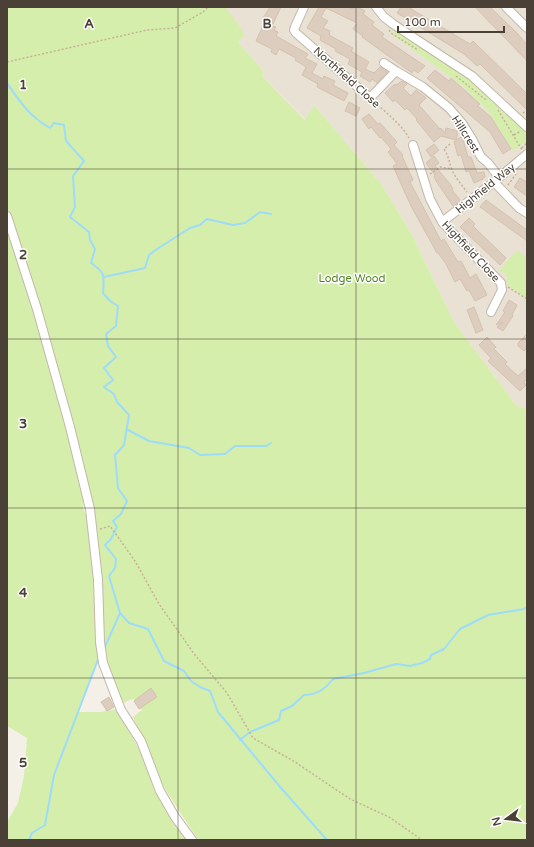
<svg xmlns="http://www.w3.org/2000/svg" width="534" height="847" font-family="'Varela Round',sans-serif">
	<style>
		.residential { fill: #eae1d5 }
		.green { fill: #d6eeac }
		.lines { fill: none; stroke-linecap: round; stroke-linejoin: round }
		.stream { stroke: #9ddcf9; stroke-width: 2 }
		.building { fill: #dccdbe; stroke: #d4c2ae }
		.minor-casing { stroke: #c2b7a9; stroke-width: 10 }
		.path { stroke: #c6b198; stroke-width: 1.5; stroke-dasharray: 2 2; stroke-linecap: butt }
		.minor { stroke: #fff; stroke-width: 8 }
		.grid { fill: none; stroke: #4a4035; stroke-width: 1; stroke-opacity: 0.55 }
		.labels { text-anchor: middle; stroke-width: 3; stroke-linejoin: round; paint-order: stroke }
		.street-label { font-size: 11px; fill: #4a4035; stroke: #fff }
		.park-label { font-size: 11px; fill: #4f8321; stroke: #fff }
		.grid-label { font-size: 13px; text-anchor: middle; font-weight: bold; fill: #4a4035; stroke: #fff; stroke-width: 3; stroke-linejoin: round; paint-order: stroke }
	</style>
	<rect width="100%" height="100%" fill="#f5f0e7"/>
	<path class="residential" d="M226 7H527V409L516 405 454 322 412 235 382 185 314 105 306 120 262 76 264 72 238 42 244 34Z"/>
	<path class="green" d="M7 7H226L245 34 238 42 264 72 262 76 305 120 314 105 382 185 412 235 454 322 516 405 527 409V840H198L162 784 152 759 133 717 142 710 134 699 129 700 124 703 109 673 103 650 95 527 83 461 54 354 7 208Z
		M392 27 480 86 527 133V141L513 151 488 110 459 83 393 35Z
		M7 228 46 350 80 477 83 495V508L87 518 93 570 99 657 78 712H100L117 709 145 760 156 792 167 813 188 840H7V822L18 803 24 776 27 738 7 726Z
		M517 250 527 258V299L508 286 506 280 508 279 503 271 498 272Z"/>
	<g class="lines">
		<path class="stream" d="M7 83C21 103 28 115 50 128L54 123 64 125 66 141 84 161 73 176 75 207 70 217 89 232 90 240 95 249 91 263C106 273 104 276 103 293L110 301 118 306 116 326 106 334 108 346 116 357 104 368 113 380 104 387 114 394 117 402 129 415 124 445 115 455 118 488 127 501 121 514 113 521 117 527 111 539 105 545 116 559 115 568 109 576 120 613 129 623 148 629 164 661 184 671 191 681 200 687 210 691 218 712 281 788 327 840
			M104 277 145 268 149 255 157 249 190 228 200 225 207 219 233 225 245 223 260 212 271 214
			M128 430 149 441 189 448 200 455 225 454 235 446H266L271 443
			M104 649 120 613
			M240 740 250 732 279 720 281 711 292 706 304 695C317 695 325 689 333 679L364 673 396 664 410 666 422 663 430 659 431 655 444 649 460 629 488 615 524 609 527 607
			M29 840 32 833 45 825 54 775 99 657"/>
	</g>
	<path class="building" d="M270 7H281L272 26 276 27 274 30 278 32 276 36 308 54 305 58 317 64 312 73 323 79 324 76 335 81 333 85 348 93 344 101 317 87 318 84 302 75 306 67 295 60 296 58 279 49 276 55 271 52 272 49 256 41 266 19 263 18Z
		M319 7H349L353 9 355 7H357L365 11 363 14 374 22 372 25 384 34 382 37 425 66 418 73 414 70 412 73 362 37 363 36 353 29 357 23 326 8 321 17 328 21 323 28 330 31 329 35 353 48 351 51 369 62 365 69 374 73 380 67 387 72 377 83 372 79 370 82 360 76 362 72 348 64 350 59 335 51 336 49 320 40 321 36 307 28Z
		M401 7H408L470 44 473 41 527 94V110L480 64 477 66 464 54 397 13Z
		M475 7H490L517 33 527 45V61Z
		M435 70 449 81 451 78 480 104 478 106 491 117 511 149 503 154 490 132 427 78Z
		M402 81 407 84 403 88 411 96 416 90 426 98 419 105 440 129 441 128 445 133 446 128 458 131 456 140 441 136 434 142 416 120 417 119 407 108 405 110 395 100 393 102 385 93 395 84 396 85Z
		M349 102 360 108 356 116 345 111Z
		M369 114 378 124 380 123 397 142 394 145 403 155 402 156 413 180 410 182 441 241 444 239 458 262 461 261 470 278 476 274 487 295 475 301 469 290 467 291 460 279 455 282 446 264 438 253H437L411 206 393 166 397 164 388 152 391 149 381 137 380 138 371 127 369 129 362 119Z
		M462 136 468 157H471L477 173 484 172 485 177 483 178V179L474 183 469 171 466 172 461 155 458 156 454 142Z
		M434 144 439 150 431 157 426 150Z
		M434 156 439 163 435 166 450 184 453 189 452 190 461 201 453 206 436 181 434 176 435 175 426 163Z
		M520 178 527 182V196L514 187Z
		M486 200 527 230V241L480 207Z
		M469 218 475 224 473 226 506 258 500 265 460 227Z
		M509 300 517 305 512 315 513 316 503 331 497 327 503 322 496 325 505 312 503 311Z
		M474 307 483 330 476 333 467 310Z
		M527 334V348L524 351 518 346V343Z
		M487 337 496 347 494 349 507 362 505 364 518 376 527 368V379L524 382 526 385 520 391 488 361 491 358 479 345Z
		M151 688 157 697 139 709 134 701Z
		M109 697 114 707 107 711 101 702Z"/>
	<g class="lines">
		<defs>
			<path id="minor" d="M304 7 295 27 294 30 296 33 370 98 396 71 423 87 449 108 462 123 472 139 481 157 488 163 499 177
				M376 7 384 17 393 24 472 76 527 127
				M506 7 527 28
				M384 63 396 71
				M413 145 430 199 442 222 501 283 502 290 491 312
				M494 182 519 208 527 213
				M7 216 37 309 70 427 90 509 98 580 100 642 103 663 121 710 141 741 160 791 175 817 192 840
				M442 222 494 182 527 154"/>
		</defs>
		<use href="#minor" class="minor-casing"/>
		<path class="path" d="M389 30 391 33 418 50
			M7 62 147 30 175 28 203 12 208 7
			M456 76 486 100
			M375 102C387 114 401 124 409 138
			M498 110 522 150
			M523 113 527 110
			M514 135 521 131
			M450 144 444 149C449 157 449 162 452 170 456 179 462 185 467 192
			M522 148 527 143
			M430 174 440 167 452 169
			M508 185 516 174
			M508 287 527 299
			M100 529 110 526 135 561 159 604 195 655 227 693 253 738 295 762 350 799 389 817 422 840"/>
		<use href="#minor" class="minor"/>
	</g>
	<path class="grid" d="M178 7V840M356 7V840M7 169H527M7 339H527M7 508H527M7 678H527"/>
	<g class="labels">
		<g class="street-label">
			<text transform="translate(347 77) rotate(42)" y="4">Northfield Close</text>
			<text transform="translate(466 134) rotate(57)" y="4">Hillcrest</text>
			<text transform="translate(485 188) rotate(-39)" y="4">Highfield Way</text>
			<text transform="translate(471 251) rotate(47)" y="4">Highfield Close</text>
		</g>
		<g class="park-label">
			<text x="352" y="282">Lodge Wood</text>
		</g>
	</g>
	<g class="grid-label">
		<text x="89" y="28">A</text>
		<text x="267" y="28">B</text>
		<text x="23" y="89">1</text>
		<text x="23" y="259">2</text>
		<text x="23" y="428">3</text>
		<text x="23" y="597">4</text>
		<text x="23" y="767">5</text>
	</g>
	<rect width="534" height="847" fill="none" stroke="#4a4035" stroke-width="16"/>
	<g transform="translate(506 819) rotate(255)" stroke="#ffffff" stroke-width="3" paint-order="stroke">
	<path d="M0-3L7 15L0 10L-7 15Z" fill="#4a4035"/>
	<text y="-6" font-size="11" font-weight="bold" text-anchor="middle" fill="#4a4035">N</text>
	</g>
	<path d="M398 26v6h106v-6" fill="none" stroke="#4a4035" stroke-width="2"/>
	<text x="404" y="26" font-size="12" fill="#4a4035" stroke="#ffffff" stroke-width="3" paint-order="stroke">100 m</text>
</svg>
